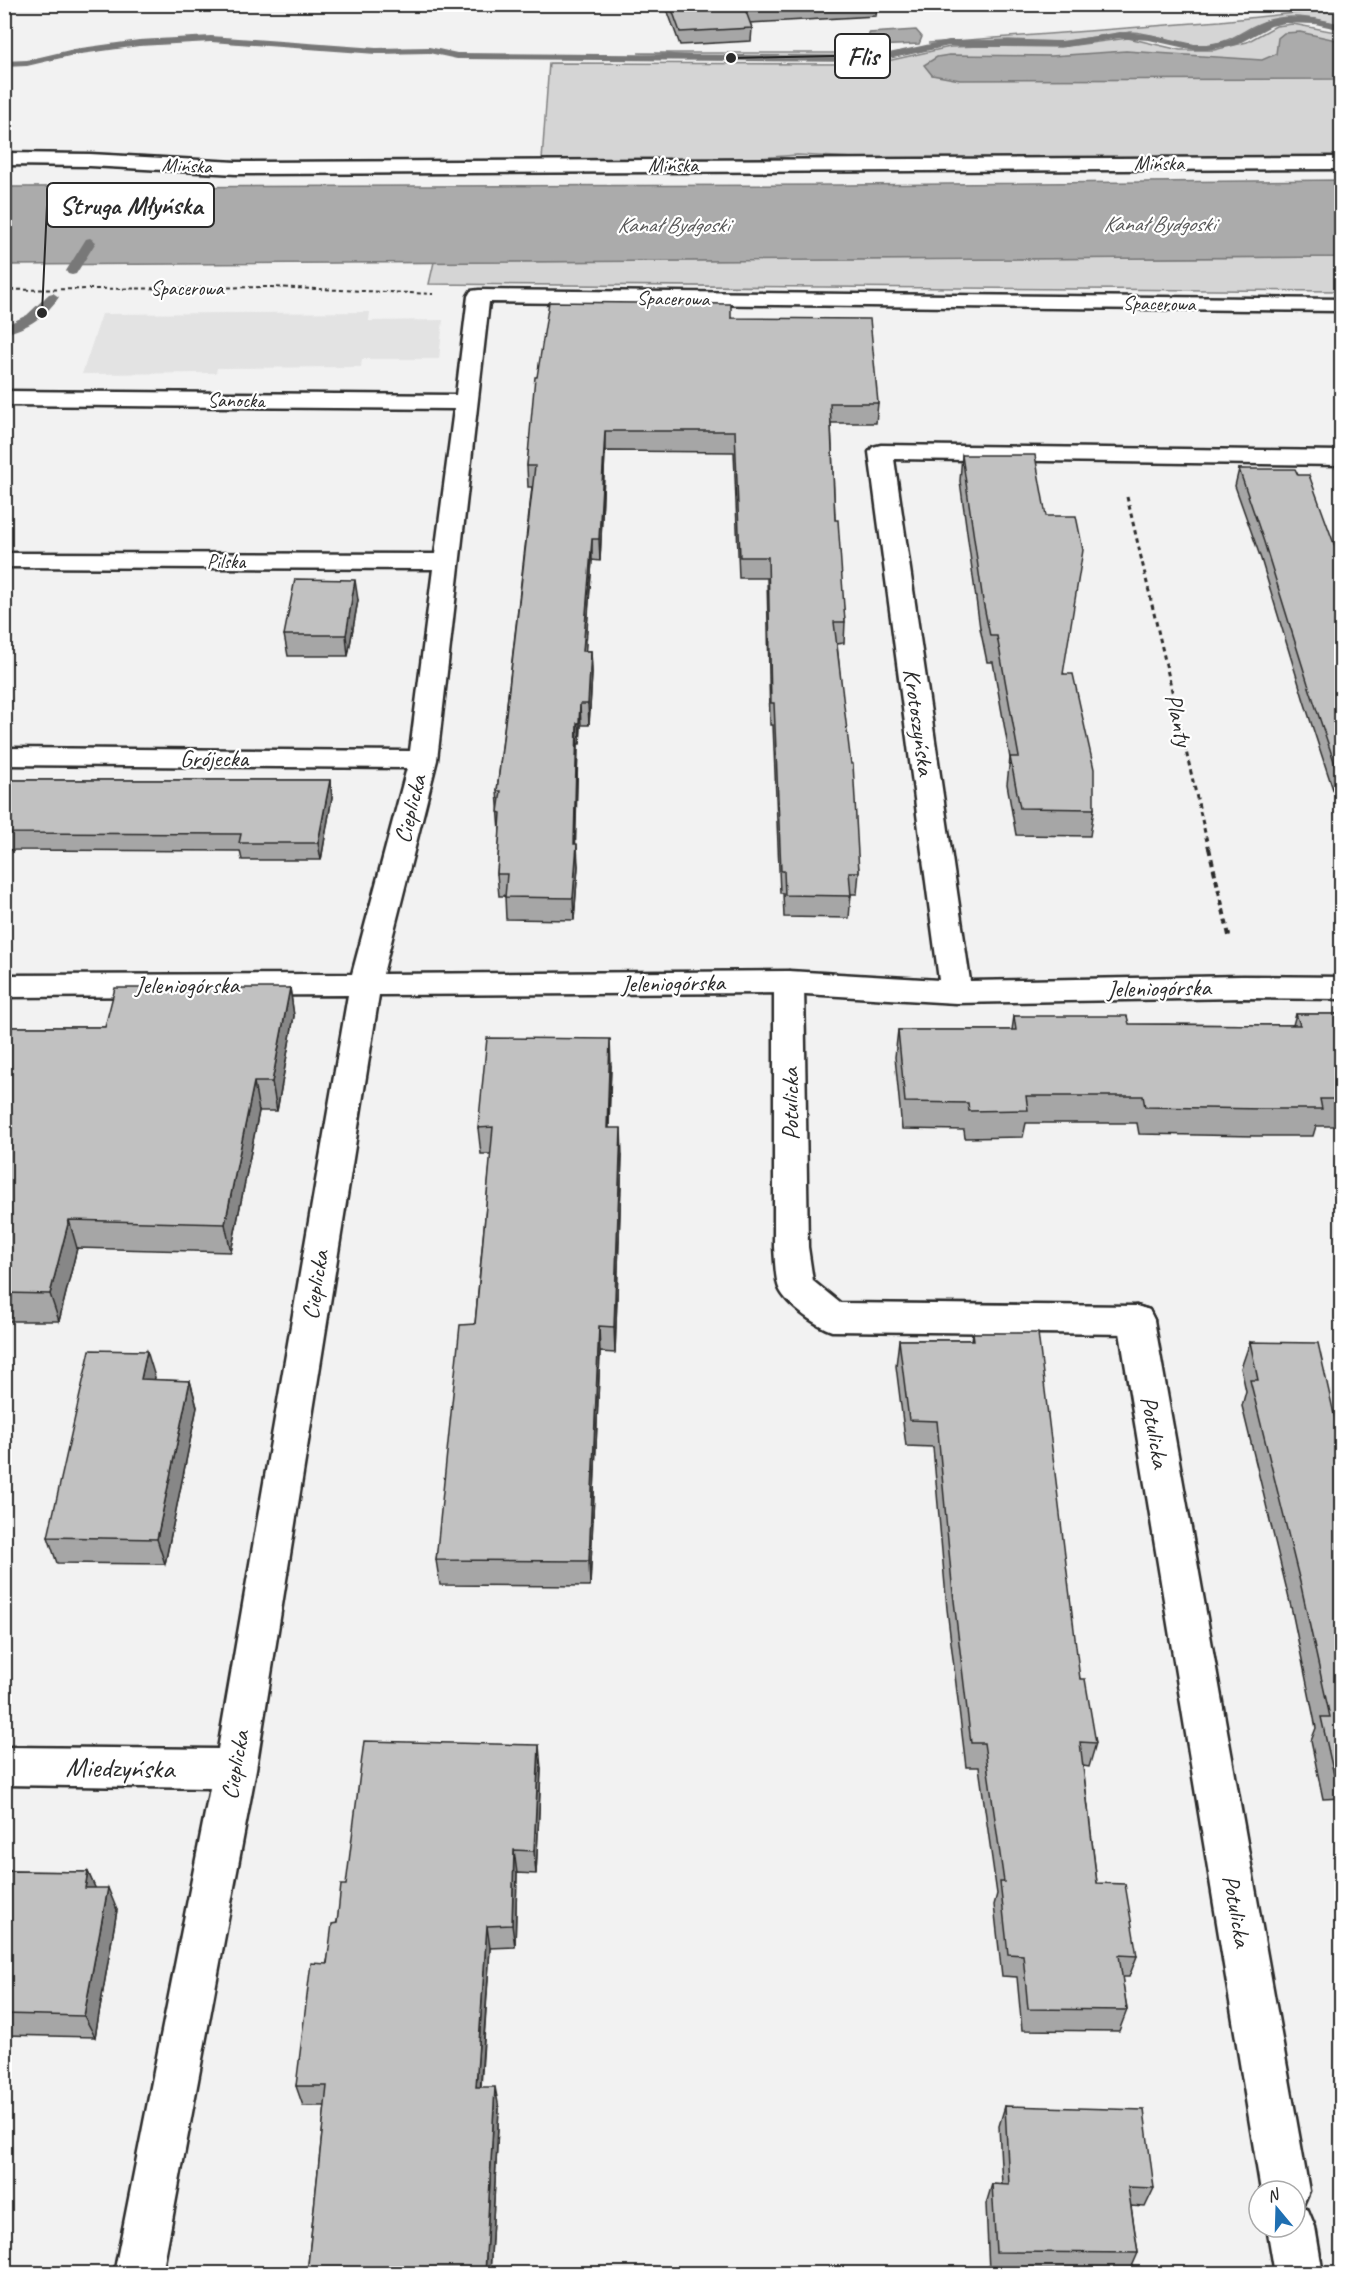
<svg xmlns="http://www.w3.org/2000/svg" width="1346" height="2278" font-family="Caveat,sans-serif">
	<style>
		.built { fill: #e3e3e3 }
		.green { fill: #d5d5d5; stroke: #808080; stroke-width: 1.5 }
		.water { fill: #ababab; stroke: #787878; stroke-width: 1.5 }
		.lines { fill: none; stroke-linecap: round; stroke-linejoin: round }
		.stream { fill: #787878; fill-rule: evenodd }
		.service-casing { stroke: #2b2b2b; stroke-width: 5 }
		.minor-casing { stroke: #2b2b2b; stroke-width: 5 }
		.path-far2 { stroke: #2b2b2b; stroke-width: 2; stroke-dasharray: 4 3; stroke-linecap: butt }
		.path-far1 { stroke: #2b2b2b; stroke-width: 3; stroke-dasharray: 4.5 4; stroke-linecap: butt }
		.path { stroke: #2b2b2b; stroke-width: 4; stroke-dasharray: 6 4.5; stroke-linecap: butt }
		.service { fill: #fff; fill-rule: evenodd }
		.minor { fill: #fff; fill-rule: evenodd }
		.wall { fill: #a6a6a6; stroke: #2b2b2b; stroke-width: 1.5 }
		.shaded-wall { fill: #878787; stroke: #2b2b2b; stroke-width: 1.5 }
		.building { fill: #c1c1c1; stroke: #2b2b2b; stroke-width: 1.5 }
		.labels { text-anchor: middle; stroke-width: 4.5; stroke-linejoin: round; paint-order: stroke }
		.far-street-label { font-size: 20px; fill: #2b2b2b; stroke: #fff }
		.far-water-label { font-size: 22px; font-style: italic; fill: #585858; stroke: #fff }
		.street-label { font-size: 24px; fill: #2b2b2b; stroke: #fff }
		.near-street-label { font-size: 28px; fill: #2b2b2b; stroke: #fff }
		.leader { fill: none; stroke: #2b2b2b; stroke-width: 2 }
		.callout-dot { fill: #2b2b2b; stroke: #fff; stroke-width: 2 }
		.callout { fill: #fff; stroke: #2b2b2b; stroke-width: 2 }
		.callout-label { font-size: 26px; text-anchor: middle; font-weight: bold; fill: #2b2b2b }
	</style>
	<rect width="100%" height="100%" fill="#f2f2f2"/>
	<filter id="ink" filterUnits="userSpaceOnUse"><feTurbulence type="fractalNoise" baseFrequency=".0167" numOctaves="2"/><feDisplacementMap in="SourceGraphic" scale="12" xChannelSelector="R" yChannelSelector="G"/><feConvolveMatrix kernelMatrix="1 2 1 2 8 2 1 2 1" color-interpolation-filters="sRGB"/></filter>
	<g filter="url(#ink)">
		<path class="built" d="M370 312 369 321 443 320 439 359H362L361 367 217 368 216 373 82 374 102 314Z"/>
		<path class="green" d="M1341 8V25C1310 17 1282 11 1252 27 1237 35 1226 43 1209 45 1182 47 1158 33 1131 32L1059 42 1009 40 928 43 1220 21Z
			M1293 24 1341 33V158L875 159 797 155 730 160H542L549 63 874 64 950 47 982 46 1060 47 1128 38 1180 50H1214L1247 42 1276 26Z
			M638 53H836L876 56H699Z
			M1342 257 1341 291 429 284 434 262Z"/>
		<path class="water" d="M916 30 922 37 919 44 875 46 869 41V33Z
			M1300 32 1341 41V79L960 80 932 75 924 65 937 57 949 55 1051 56 1126 51 1262 60 1276 54 1278 38 1284 33Z
			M1341 180V257L5 265V187L848 185Z"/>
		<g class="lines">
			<path class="stream" d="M1285 17 1315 18 1342 24V30L1315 24 1285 23 1271 26 1236 45 1207 50H1194L1149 40 1120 38 1065 47 949 46 875 62 457 59 429 53 376 54 211 42 139 46 74 55 27 66 4 67V61L27 60 74 49 139 40 211 36 376 48 429 47 457 53 875 56 949 40 1065 41 1120 32 1149 34 1194 44H1207L1229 40 1264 21Z
				M90 238 96 242 76 274 72 275 68 274 66 271 86 239Z
				M53 293 59 297C45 317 28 328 4 334V326L27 315 49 294Z"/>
			<defs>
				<path id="service" d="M789 971 800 975 804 982 808 1247 813 1281 840 1303 1136 1306 1149 1310 1154 1320 1149 1330 1136 1334 832 1331C816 1326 782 1302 778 1285 775 1273 775 1259 774 1247V982L778 975Z"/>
				<path id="minor" d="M4 153 90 154 236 162 1342 157V169L236 174 90 166 4 165Z
					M479 290 1342 299V311L489 302 437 760 383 974 789 971 939 980 869 452 873 447 881 445 1342 451V465L894 459 970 981 1242 976 1342 977V999L1242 998 956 1003 789 993 379 995 256 1769 162 2274H114L210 1788 4 1785V1747L218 1749 348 995 4 997V975L352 974 407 768 4 765V748L410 751 433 569 4 567V553L435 554 454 409 4 405V391L456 395 468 296 471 291Z
					M1136 1306 1149 1310 1154 1320 1309 2191 1302 2207 1308 2210 1315 2227 1323 2274H1275L1267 2227H1295V2191H1261L1118 1320 1123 1310Z"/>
			</defs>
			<use href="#service" class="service-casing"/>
			<use href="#minor" class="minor-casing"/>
			<path class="path-far2" d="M4 290 271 287 433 294"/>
			<path class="path-far1" d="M1127 497 1209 850"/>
			<path class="path" d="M1209 848 1230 940"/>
			<use href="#service" class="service"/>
			<use href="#minor" class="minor"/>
		</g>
		<path class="wall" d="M665 4H877L876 16 750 23 752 28 751 41 680 45Z
			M1038 4H1062L1039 6Z
			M731 318 878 403 876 423H831L835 520 845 622 844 643 837 644 859 872 857 894H851L849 918 784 917 783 893H780L773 725H770L767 578H739L734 452 605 451 600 561 592 560 585 651H591L592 673 589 725H581L580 744H578L575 844 578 866 574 920 506 919 505 896H499L497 874 500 832 497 791 532 487H528L527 466 537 377Z
			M962 455 1064 674 1094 809 1090 836 1016 835 1007 784 1010 758 993 662H987L980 628 960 481Z
			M1239 469 1298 475 1341 563V814L1304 701 1261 559 1235 486Z
			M358 600 348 656H288L284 635Z
			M4 780H330L332 797 321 860H242L240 851 4 850Z
			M290 988 294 1016 277 1111H259L231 1252 77 1248 59 1321H4V1027H105Z
			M1296 1014H1341V1126H1316L1313 1136H1256L1139 1134 1137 1123H1026L1023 1137 965 1138 964 1130 902 1129 895 1057 898 1030H1012L1014 1016 1129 1024 1293 1025Z
			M611 1066 609 1128 622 1155 615 1353 600 1352 590 1586 440 1585 436 1560 475 1324 491 1154H481L478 1128Z
			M973 1333 1080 1679 1096 1743 1089 1767 1083 1766 1097 1883 1137 1956 1129 1977H1122L1127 2010 1119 2031 1022 2030 1017 1977 1002 1976 994 1905 997 1894 979 1767H966L947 1609 933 1447 906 1446 896 1366 899 1340H972Z
			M1250 1342 1341 1445V1798L1323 1799 1311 1741 1316 1728 1292 1611 1242 1406 1246 1391 1241 1368Z
			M155 1377 154 1380 190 1381 197 1407 165 1564 57 1563 48 1537Z
			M541 1769 536 1874 517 1873 515 1947 490 1948 481 2087 499 2108 490 2274H307L325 2106H303L296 2086 346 1885Z
			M4 1871 88 1872 95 1888 117 1910 95 2037 4 2035Z
			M1005 2106 1154 2188 1145 2207 1131 2206 1138 2253 1130 2271H989L986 2204 992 2184 1002 2185 999 2126Z"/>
		<path class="shaded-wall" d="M605 431V451L600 561 599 539Z
			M592 539V560L584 673 583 651Z
			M355 580 358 600 348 656 346 635Z
			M591 651 592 673 589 725 588 704Z
			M580 704 581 725 580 744 579 723Z
			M577 723 578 744 575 866 574 844Z
			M330 780 332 797 321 860 318 843Z
			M577 844 578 866 574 920 573 898Z
			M290 988 294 1016 277 1111 272 1082Z
			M610 1039 611 1066 607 1155V1128Z
			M254 1082 259 1111 231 1252 225 1224Z
			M621 1128 622 1155 615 1353 614 1327Z
			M69 1220 77 1248 59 1321 50 1294Z
			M599 1326 600 1352 590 1586 589 1561Z
			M147 1351 155 1377 149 1406 141 1379Z
			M190 1381 197 1407 165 1564 157 1539Z
			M539 1745 541 1769 536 1874 534 1851Z
			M514 1850 517 1873 515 1947 512 1925Z
			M88 1872 98 1894 85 1888Z
			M108 1888 117 1910 95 2037 84 2016Z
			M487 1926 490 1948 479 2108 476 2087Z
			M495 2087 499 2108 490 2274H485Z"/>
		<path class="building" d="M670 4H835L745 9 752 28 680 32Z
			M549 302 731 304V318L870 319 878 403H830L835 520H838L845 622H834L851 764H853L859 872H849L851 896 785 895 784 871H781L774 703H771L768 557H740L735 431H605L599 539H592L583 651H591L588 704H580L579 723H577L574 844H577L573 898 505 897 507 874H497L501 813 498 812 501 791H497L535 466H527L535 377H537Z
			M962 455H1035L1046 516H1076L1083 550 1063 674H1073L1094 769V809L1020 808 1010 757H1019L997 636H990L983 601Z
			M1239 469H1295L1298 475H1309L1341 563V782L1308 684 1264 542Z
			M295 579 355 580 346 635H284Z
			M4 780H330L318 843H239L241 834 4 833Z
			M115 988H290L272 1082H254L225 1224 69 1220 50 1294 4 1293V1027H105Z
			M1296 1014H1341V1099H1320L1322 1109H1264L1145 1107 1143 1096H1026L1028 1110 969 1111 968 1103 905 1102 898 1030H1016L1014 1016H1127L1129 1024 1300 1025Z
			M487 1038 610 1039 607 1128H621L614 1327 599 1326 589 1561 436 1560 460 1325 475 1324 480 1273 493 1127 478 1128Z
			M973 1333H1038L1080 1679H1085L1096 1743 1080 1742 1097 1883 1125 1884 1137 1956 1119 1955 1127 2010 1028 2009 1023 1955 1008 1954 1000 1882H1004L984 1743H971L952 1584 937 1421 909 1420 899 1340H974Z
			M1250 1342 1318 1343 1341 1445V1775H1334L1321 1717H1330L1301 1586 1250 1380H1258Z
			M90 1350 147 1351 141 1379 190 1381 157 1539 48 1537Z
			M364 1741 539 1745 534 1851 514 1850 512 1925 487 1926 476 2087H495L485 2274H307L327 2086H296L311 1963 327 1964 332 1924 337 1923 341 1885H346Z
			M4 1871 88 1872 85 1888H108L84 2016 4 2014Z
			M1005 2106 1144 2110 1154 2188 1128 2187 1138 2253 996 2252 992 2184 1009 2185Z"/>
	</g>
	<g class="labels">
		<g class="far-street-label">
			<text x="1159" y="170">Mińska</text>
			<text transform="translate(187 165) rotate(3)" y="7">Mińska</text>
			<text x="673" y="172">Mińska</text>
			<text x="187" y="295">Spacerowa</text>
			<text transform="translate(673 298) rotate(1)" y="7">Spacerowa</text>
			<text transform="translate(1159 303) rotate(1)" y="7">Spacerowa</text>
			<text x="236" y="407">Sanocka</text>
			<text x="226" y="568">Pilska</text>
		</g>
		<g class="far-water-label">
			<text x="1159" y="231">Kanał Bydgoski</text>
			<text x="673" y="232">Kanał Bydgoski</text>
		</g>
		<g class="street-label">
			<text transform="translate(1179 720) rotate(77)" y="8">Planty</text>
			<text transform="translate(919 722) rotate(82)" y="8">Krotoszyńska</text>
			<text x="214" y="766">Grójecka</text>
			<text transform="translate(410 809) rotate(-76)" y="8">Cieplicka</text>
			<text transform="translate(673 983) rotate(-1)" y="8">Jeleniogórska</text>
			<text x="187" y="993">Jeleniogórska</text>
			<text transform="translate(1159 988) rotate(-1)" y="8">Jeleniogórska</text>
			<text transform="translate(790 1104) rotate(-90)" y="8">Potulicka</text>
			<text transform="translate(315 1285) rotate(-81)" y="8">Cieplicka</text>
			<text transform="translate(1155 1432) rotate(80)" y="8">Potulicka</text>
			<text transform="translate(235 1765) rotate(-80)" y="8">Cieplicka</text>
			<text transform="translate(1237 1911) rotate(80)" y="8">Potulicka</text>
		</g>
		<g class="near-street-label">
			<text transform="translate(120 1767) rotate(1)" y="10">Miedzyńska</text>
		</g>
	</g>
	<path class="leader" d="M731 58L835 56M42 313L47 205"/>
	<g class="callout-dot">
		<circle cx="731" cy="58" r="6"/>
		<circle cx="42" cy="313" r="6"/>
	</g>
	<g class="callout">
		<rect x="835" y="34" width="55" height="44" rx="6"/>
		<rect x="47" y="183" width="167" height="44" rx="6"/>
	</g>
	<g class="callout-label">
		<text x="863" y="65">Flis</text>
		<text x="131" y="214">Struga Młyńska</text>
	</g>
	<rect width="1346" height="2278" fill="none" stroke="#fff" stroke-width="24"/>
	<rect x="12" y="12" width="1322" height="2254" fill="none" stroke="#2b2b2b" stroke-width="2" filter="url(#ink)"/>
	<g transform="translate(1277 2209) rotate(341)"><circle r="28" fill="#ffffff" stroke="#aaaaaa" stroke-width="1.5"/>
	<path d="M0-4.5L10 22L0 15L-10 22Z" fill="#1f6fb2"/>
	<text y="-9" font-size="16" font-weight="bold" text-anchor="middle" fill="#2b2b2b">N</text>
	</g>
</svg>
